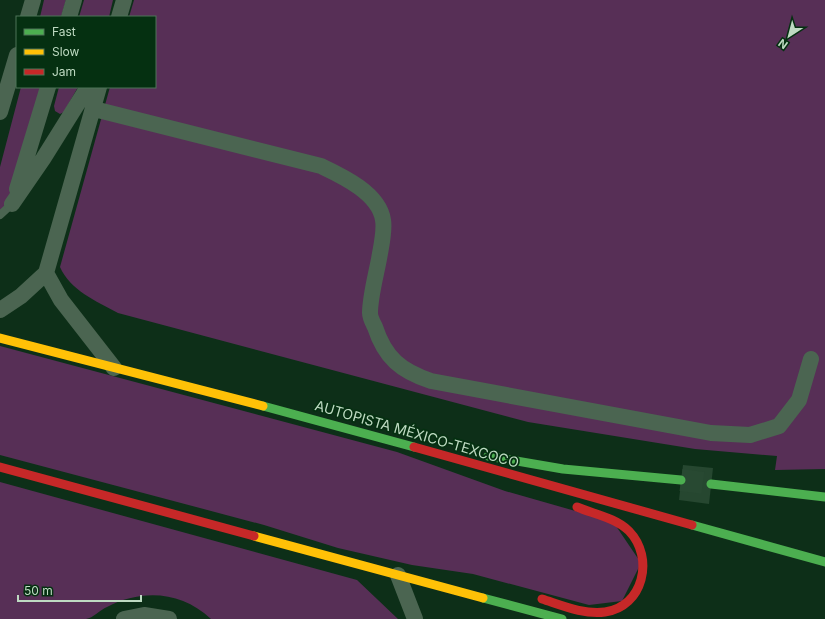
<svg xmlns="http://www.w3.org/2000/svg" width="825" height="619" font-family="Inter,sans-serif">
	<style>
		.green { fill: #572f56 }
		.building { fill: #264730 }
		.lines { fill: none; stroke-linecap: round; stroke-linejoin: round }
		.highway-tunnel { stroke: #284932; stroke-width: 22; stroke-dasharray: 22 11; stroke-linecap: butt }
		.lane { stroke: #4b6551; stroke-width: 8 }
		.street { stroke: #4b6551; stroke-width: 16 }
		.fast { stroke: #4caf50; stroke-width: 9 }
		.slow { stroke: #ffc107; stroke-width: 9 }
		.jam { stroke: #c62828; stroke-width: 9 }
		.labels { text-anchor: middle; stroke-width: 3.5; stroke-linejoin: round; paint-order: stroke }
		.street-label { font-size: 14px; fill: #bedac2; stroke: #053011 }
	</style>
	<rect width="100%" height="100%" fill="#0d2f18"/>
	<path class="green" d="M44 0H66L61 17H40Z
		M84 0H113L109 17H79Z
		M134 0H825V469L775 470 777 456 695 449 528 422 118 313C96 301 70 290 60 267L110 87H155V17H129Z
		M21 87H42L7 212 0 210V167Z
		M59 87H78L64 112 60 114 55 111 54 106Z
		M0 346 397 452 505 491 600 518 616 526 641 563 622 601 589 605 473 574 412 565 338 548 264 525 0 455Z
		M0 482 357 580 398 619H211C181 591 142 589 107 607 100 610 93 618 86 619 59 619 27 619 0 619Z"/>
	<path class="building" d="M683 465 713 468 709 504 679 500Z"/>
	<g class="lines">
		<path class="highway-tunnel" d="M681 480 711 484"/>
		<path class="lane" d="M0 215 12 204"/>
		<path class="street" d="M28 17 33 0
			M69 17 74 0
			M119 17 124 0
			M94 109 321 166C342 176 379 193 383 220 385 231 381 247 379 259 376 275 370 297 370 313 370 318 373 323 375 327 385 358 401 371 431 381L711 433 750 435 779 426 799 400 811 359
			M0 112 17 55
			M17 189 48 87
			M12 204 43 159 88 87
			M46 273 61 300 114 368
			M0 310 21 296 46 273 99 87
			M398 575 415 619
			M124 619 144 615 169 619"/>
		<path class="fast" d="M263 406 414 447
			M488 456 563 469 681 480
			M711 484 825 497
			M692 525 825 562
			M483 598 562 619"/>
		<path class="slow" d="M0 338 263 406
			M254 536 483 598"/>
		<path class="jam" d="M414 447 692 525
			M0 467 254 536
			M542 599C561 605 584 615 605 612 643 607 655 558 629 531 616 518 594 514 577 507"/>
	</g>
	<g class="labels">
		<g class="street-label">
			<text transform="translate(417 434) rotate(16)" y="5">AUTOPISTA MÉXICO-TEXCOCO</text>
		</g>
	</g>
	<rect x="16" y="16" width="140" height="72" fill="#053011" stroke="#4f7458"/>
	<rect x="24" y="29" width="20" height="6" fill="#4caf50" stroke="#4f7458"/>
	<text x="52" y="36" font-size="12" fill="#bedac2">Fast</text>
	<rect x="24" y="49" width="20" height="6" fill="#ffc107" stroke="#4f7458"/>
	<text x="52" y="56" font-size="12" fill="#bedac2">Slow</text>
	<rect x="24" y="69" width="20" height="6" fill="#c62828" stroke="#4f7458"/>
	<text x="52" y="76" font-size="12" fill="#bedac2">Jam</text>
	<g transform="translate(789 36) rotate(216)" stroke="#053011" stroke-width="3" paint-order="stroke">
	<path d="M0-3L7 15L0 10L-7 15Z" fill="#bedac2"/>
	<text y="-6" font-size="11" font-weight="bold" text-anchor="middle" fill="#bedac2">N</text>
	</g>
	<path d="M18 595v6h123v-6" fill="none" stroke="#bedac2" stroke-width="2"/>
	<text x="24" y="595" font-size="12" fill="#bedac2" stroke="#053011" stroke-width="3" paint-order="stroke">50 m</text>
</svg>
